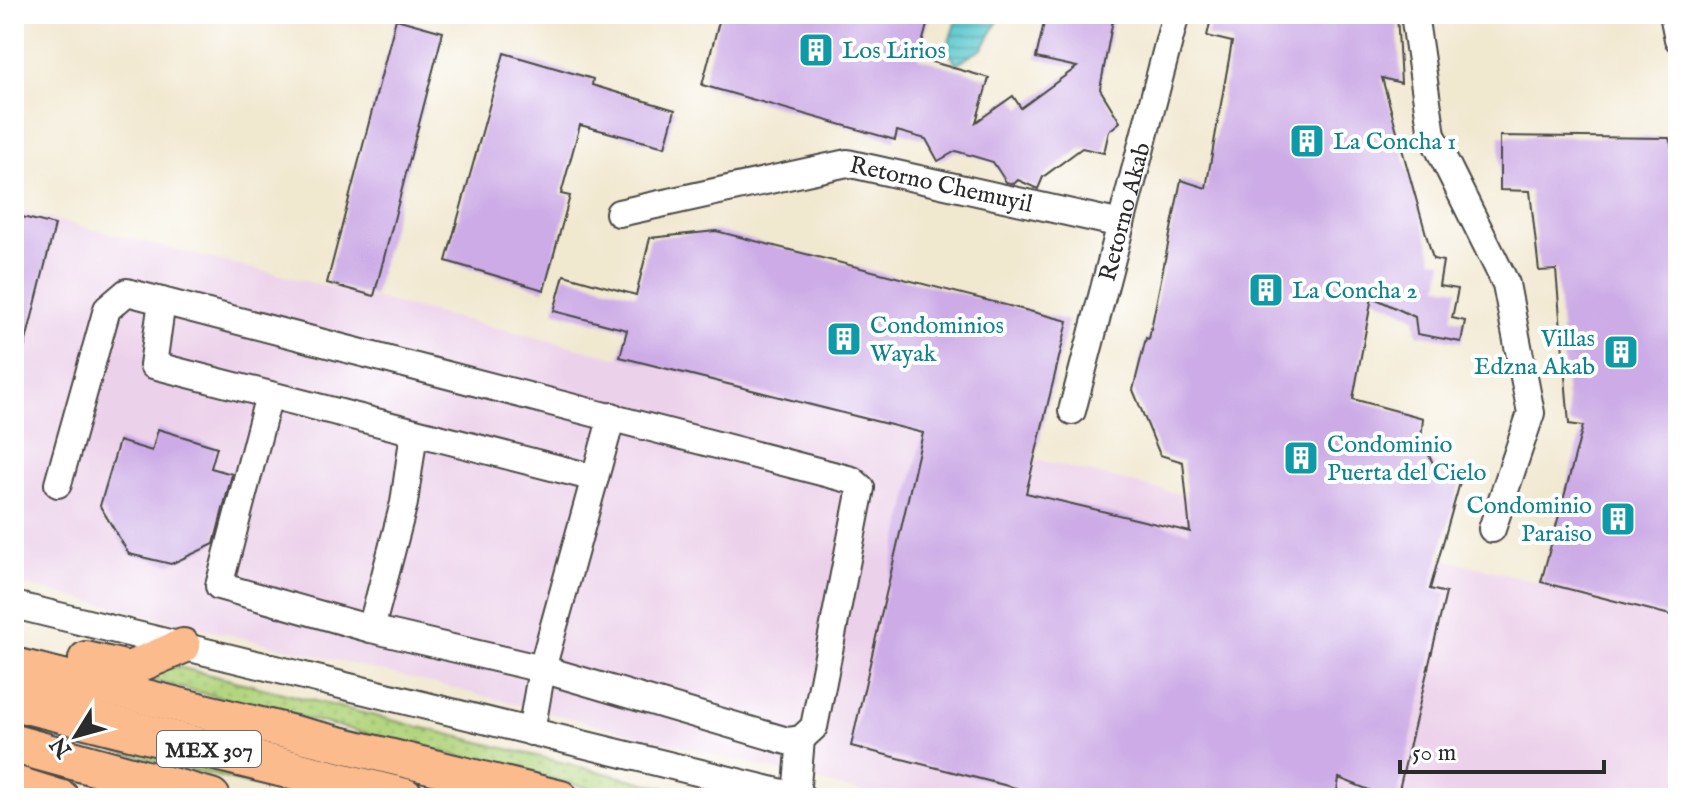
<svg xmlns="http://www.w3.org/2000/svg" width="1692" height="812" font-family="'IM FELL English',serif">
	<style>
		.built { fill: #ecd1ea }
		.grass { fill: url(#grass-dots); stroke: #6e8054; stroke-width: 2 }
		.water { fill: url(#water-rules); stroke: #427a7c; stroke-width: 2 }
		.building { fill: #ccabe6 }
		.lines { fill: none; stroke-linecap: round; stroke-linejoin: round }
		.minor-casing { stroke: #494744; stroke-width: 30 }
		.major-casing { stroke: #494744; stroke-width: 38 }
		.highway-casing { stroke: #494744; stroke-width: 42 }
		.minor { stroke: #fff; stroke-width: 26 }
		.major { stroke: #fbbb8d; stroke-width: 34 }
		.highway { stroke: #fbbb8d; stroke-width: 38 }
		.labels { text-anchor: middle; stroke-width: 8; stroke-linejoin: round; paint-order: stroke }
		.shield { fill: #fff; stroke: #6b6b6b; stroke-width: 2 }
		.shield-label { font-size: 22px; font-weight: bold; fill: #2b2b2b }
		.culture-label { font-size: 24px; fill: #0d838f; stroke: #fff; text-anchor: start }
		.street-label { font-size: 24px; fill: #2b2b2b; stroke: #fff }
	</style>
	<defs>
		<pattern id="grass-dots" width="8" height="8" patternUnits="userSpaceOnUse" patternTransform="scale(2)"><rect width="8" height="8" fill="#b2d57e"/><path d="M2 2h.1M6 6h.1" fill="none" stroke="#99b76d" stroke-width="1.8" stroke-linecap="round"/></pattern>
		<pattern id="water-rules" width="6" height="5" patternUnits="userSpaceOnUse" patternTransform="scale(2)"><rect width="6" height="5" fill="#5ac8ce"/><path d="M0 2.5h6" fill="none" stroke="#4ba3a7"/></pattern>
	</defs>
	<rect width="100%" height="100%" fill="#fff"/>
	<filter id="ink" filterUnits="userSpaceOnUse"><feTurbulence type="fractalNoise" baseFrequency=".0125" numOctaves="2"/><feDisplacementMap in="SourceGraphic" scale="16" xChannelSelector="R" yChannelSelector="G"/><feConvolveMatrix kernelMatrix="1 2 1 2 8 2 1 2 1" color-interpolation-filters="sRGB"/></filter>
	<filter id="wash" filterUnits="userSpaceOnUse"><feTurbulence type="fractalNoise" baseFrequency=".006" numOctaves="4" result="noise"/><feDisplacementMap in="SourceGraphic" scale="32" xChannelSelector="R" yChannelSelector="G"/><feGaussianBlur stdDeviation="1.8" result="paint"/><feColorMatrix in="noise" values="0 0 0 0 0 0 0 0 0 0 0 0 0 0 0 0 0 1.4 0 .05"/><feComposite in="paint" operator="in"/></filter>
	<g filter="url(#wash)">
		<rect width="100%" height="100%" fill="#f1e8d0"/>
		<path class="built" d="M14 210 1678 616V798H884L468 692 14 583Z"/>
		<path class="grass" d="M170 665 705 798H630L141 678Z
			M14 718 336 798H305L14 726Z"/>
		<path class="water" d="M958 14H1002L982 49 956 64 947 48Z"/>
		<g id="blocks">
			<path class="building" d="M721 14H930L918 58 989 78 976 122 1013 96 1021 108 1077 67 1036 58 1046 14H1114L1100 89 1120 122 1109 131 1104 153 1082 148 1043 177 1038 189 1018 180 1014 184 1006 182 993 162 956 151 938 161 926 139 897 131 895 140 702 85Z
				M1212 14H1397L1401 83 1382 78 1433 259 1443 261 1439 286 1458 289 1452 318 1465 321 1461 342 1417 334 1415 317 1372 297 1353 399 1423 418 1421 441 1433 463 1463 472 1430 589 1446 593 1397 798H1389L1339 778 1336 798H1055L851 746 923 433 620 357 627 330 554 311 564 275 636 295 650 238 716 231 1068 321 1026 493 1190 532 1183 462 1160 455 1133 390 1146 338 1149 339 1181 180 1206 188 1232 42 1207 36Z
				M396 19 443 32 374 296 327 283Z
				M504 53 593 79 592 85 675 110 665 147 580 125 561 194 570 196 544 290 446 261Z
				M1500 136 1669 138 1678 166V617L1541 582 1583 426 1569 424 1556 270 1539 271 1530 191 1500 190Z
				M14 215 55 225 23 353 14 352Z
				M158 429 217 447 211 468 232 474 214 544 171 564 129 554 100 506 119 441 152 451Z"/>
		</g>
	</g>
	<g filter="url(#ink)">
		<use href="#blocks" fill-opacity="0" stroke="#494744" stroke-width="2"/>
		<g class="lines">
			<defs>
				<g id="minor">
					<path d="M1414 14 1432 135 1506 284 1531 413 1492 529"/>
					<path d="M1673 14 1678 39"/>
					<path id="s1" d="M619 213 847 163 1121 224"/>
					<path d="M162 301 153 365 595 478"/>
					<path id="s2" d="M1072 411 1176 14"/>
					<path d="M58 484 107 309 127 292 852 480 861 488 814 727 801 739 787 741 542 669 371 629 219 586 269 395"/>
					<path d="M14 605 803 798"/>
					<path d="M371 629 404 503 414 432"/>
					<path d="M531 732 542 669 612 416"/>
					<path d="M796 796 801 739"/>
				</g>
				<path id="major" d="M86 659 129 669 183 646
					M14 665 561 798
					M14 783 62 798"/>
				<path id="highway" d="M14 701 405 798
					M14 744 211 798"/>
			</defs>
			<use href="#minor" class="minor-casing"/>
			<use href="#major" class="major-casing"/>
			<use href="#highway" class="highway-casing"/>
			<use href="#minor" class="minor"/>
			<use href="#major" class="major"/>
			<use href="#highway" class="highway"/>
		</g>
	</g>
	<defs>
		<symbol id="building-square" viewBox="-11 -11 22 22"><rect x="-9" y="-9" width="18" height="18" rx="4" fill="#0f9aa8" stroke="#fff"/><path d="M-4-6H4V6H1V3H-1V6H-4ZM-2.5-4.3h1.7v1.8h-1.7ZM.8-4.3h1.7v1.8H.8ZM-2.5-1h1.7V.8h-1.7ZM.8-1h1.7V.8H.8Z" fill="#fff"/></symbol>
	</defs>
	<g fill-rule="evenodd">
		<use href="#building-square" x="796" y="30" width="40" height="40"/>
		<use href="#building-square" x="1287" y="121" width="40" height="40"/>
		<use href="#building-square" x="1246" y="270" width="40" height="40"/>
		<use href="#building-square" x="824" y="319" width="40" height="40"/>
		<use href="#building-square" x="1601" y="332" width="40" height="40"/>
		<use href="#building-square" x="1281" y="438" width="40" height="40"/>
		<use href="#building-square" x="1598" y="499" width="40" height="40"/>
	</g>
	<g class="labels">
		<rect class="shield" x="157" y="731" width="104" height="36" rx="6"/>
		<g class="shield-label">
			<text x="209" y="757">MEX 307</text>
		</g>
		<g class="culture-label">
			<text x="842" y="58">Los Lirios</text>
			<text x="1333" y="149">La Concha 1</text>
			<text x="1292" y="298">La Concha 2</text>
			<text x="870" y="333">Condominios<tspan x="870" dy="28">Wayak</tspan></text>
			<text x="1595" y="346" text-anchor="end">Villas<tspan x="1595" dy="28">Edzna Akab</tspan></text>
			<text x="1327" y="452">Condominio<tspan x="1327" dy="28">Puerta del Cielo</tspan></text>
			<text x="1592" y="513" text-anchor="end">Condominio<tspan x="1592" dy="28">Paraiso</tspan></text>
		</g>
		<g class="street-label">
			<text dy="8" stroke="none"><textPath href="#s1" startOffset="330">Retorno Chemuyil</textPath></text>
			<text dy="8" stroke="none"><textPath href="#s2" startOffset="206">Retorno Akab</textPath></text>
		</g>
	</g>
	<rect width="1692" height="812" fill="none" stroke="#fff" stroke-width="48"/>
	<g transform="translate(76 736) rotate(233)" stroke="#ffffff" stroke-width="6" paint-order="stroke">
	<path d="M0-6L14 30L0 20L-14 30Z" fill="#2b2b2b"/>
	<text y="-12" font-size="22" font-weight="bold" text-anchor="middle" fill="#2b2b2b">N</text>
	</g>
	<path d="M1400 760v12h204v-12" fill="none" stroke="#2b2b2b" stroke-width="4"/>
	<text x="1412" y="760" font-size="24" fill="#2b2b2b" stroke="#ffffff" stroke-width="6" paint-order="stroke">50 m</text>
</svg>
